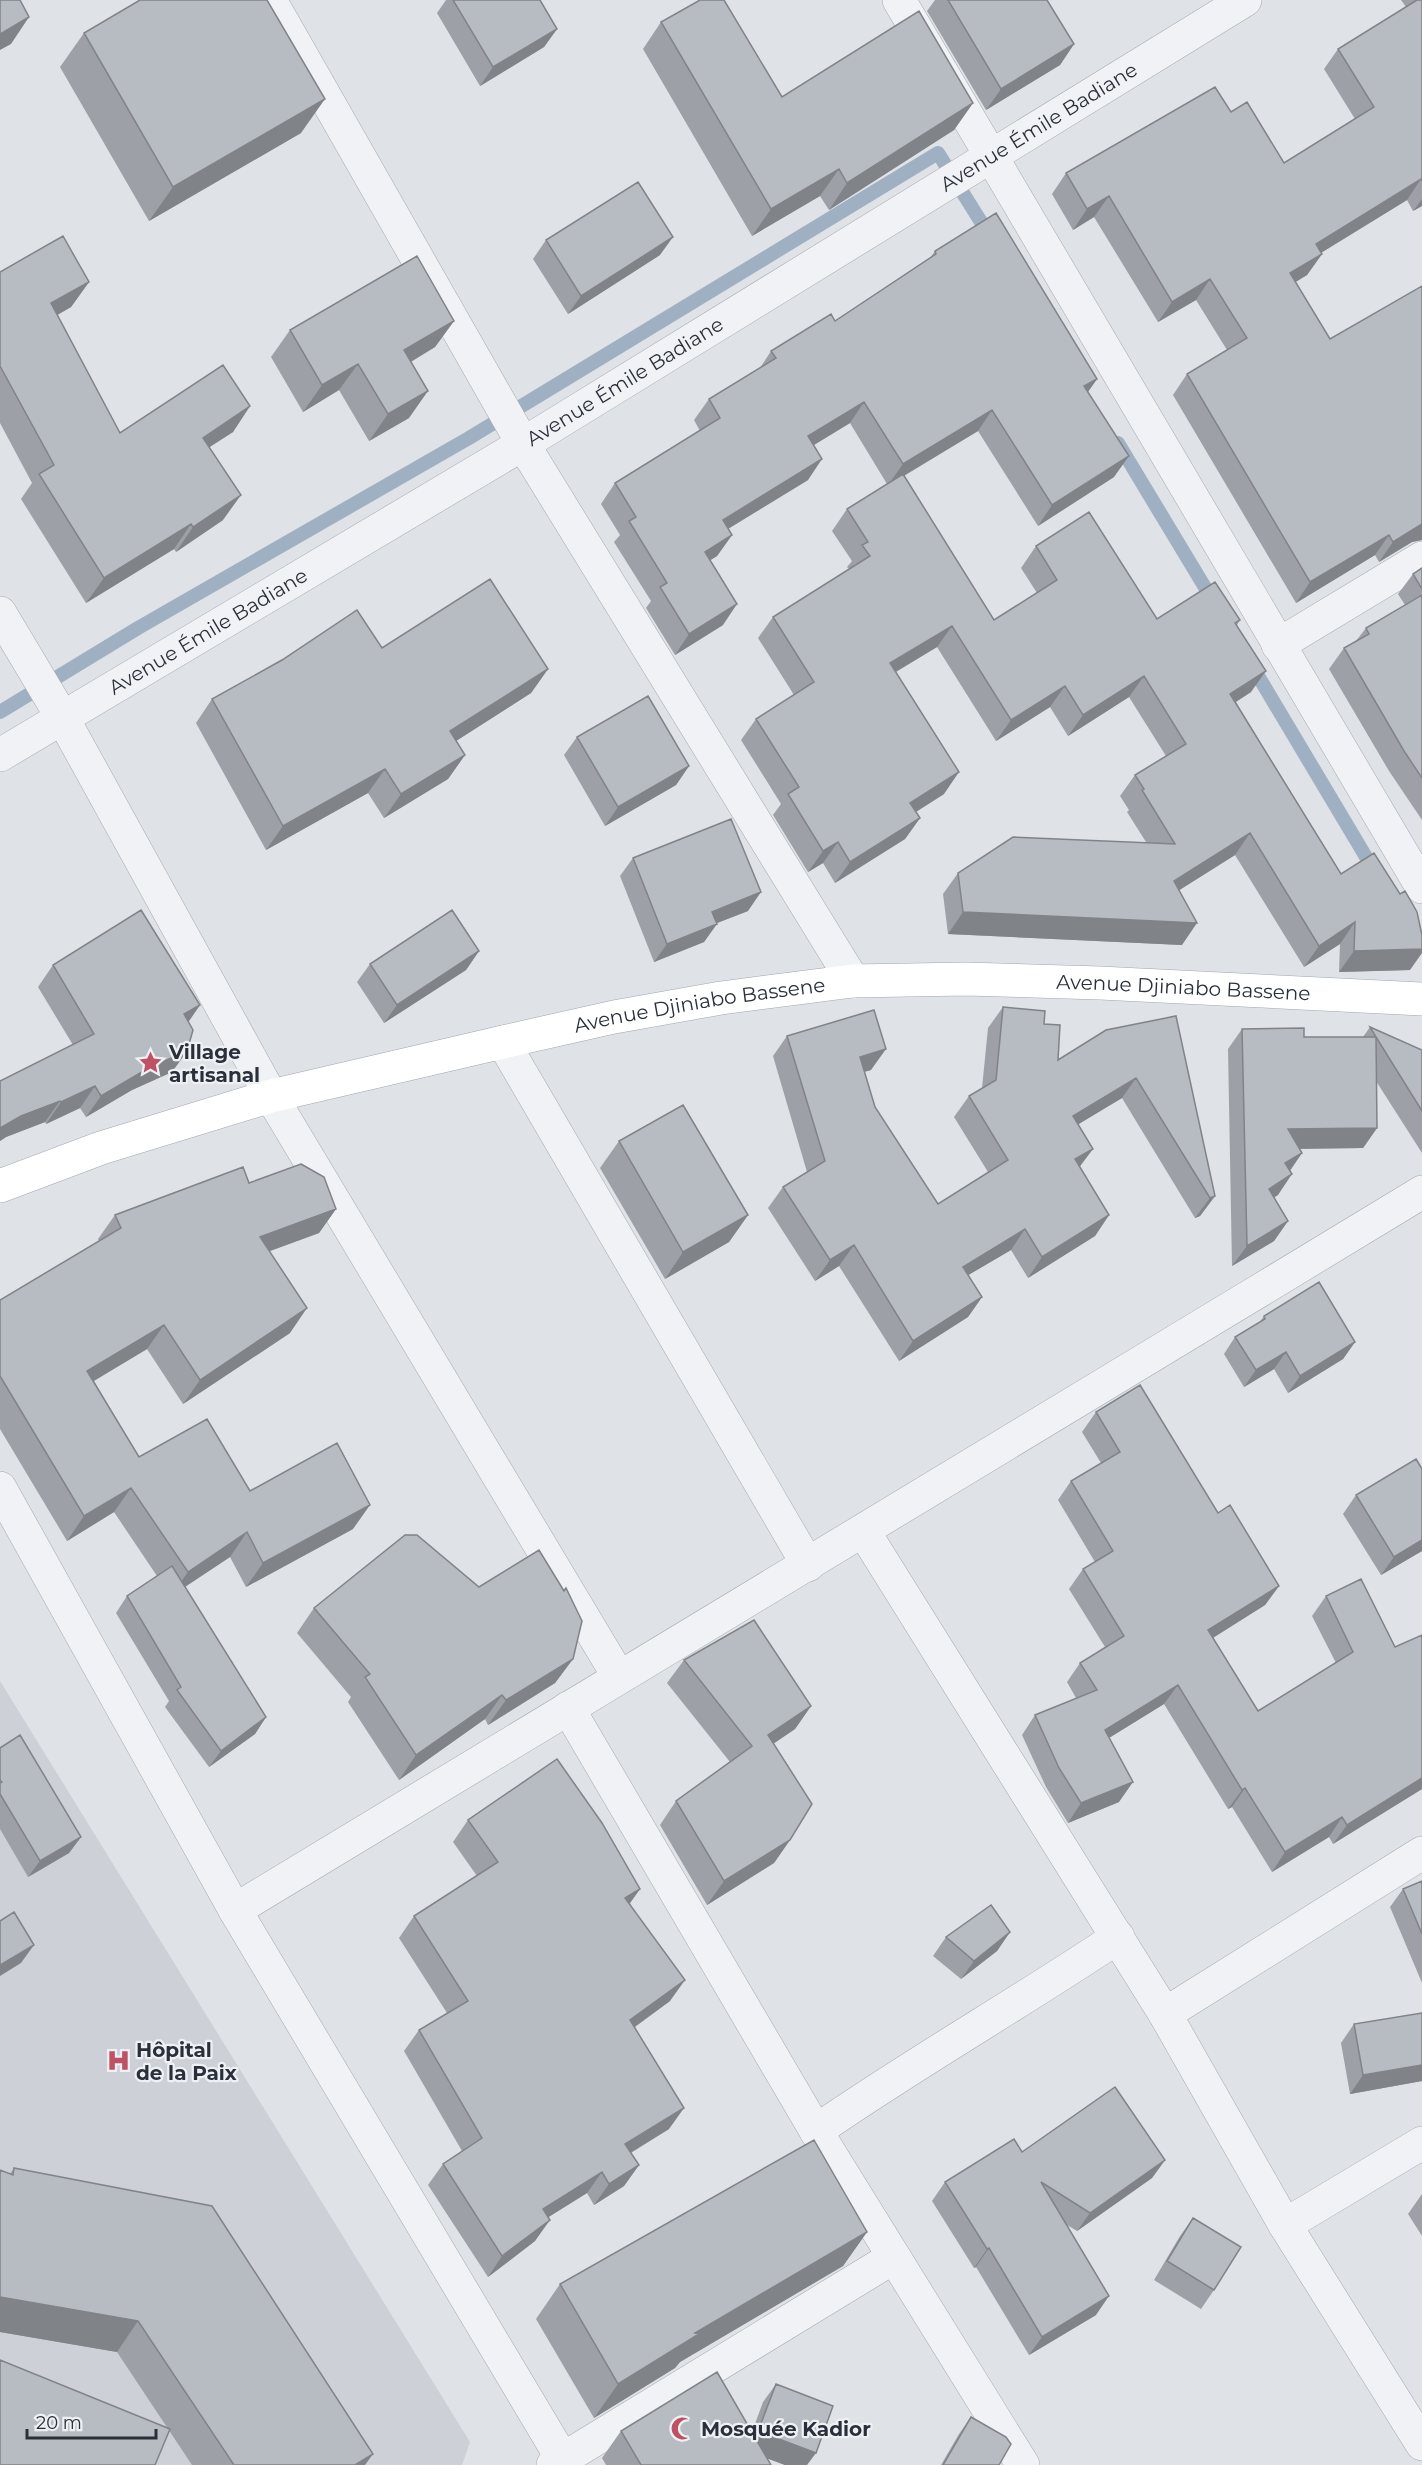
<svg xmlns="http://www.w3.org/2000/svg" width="1422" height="2465" font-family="Montserrat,sans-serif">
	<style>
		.built { fill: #cdd1d7 }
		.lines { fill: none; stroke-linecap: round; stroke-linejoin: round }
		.stream { stroke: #9eb0c2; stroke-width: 14 }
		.minor-casing { stroke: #a5a9af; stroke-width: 34 }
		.major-casing { stroke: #9fa7b0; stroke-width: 34 }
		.minor { stroke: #f1f2f5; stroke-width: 33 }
		.major { stroke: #fff; stroke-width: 33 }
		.wall { fill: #9da1a7 }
		.shaded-wall { fill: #808388 }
		.building { fill: #b7bbc2; stroke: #808388; stroke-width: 1.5 }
		.labels { text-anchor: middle; stroke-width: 4.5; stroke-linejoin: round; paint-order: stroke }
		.street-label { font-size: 20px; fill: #2a303b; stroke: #eef1f4 }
		.poi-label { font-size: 20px; font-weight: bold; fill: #2a303b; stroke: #eef1f4; text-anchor: start }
	</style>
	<rect width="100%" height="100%" fill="#dfe2e6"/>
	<path class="built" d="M0 1681 470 2442 462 2465H0Z"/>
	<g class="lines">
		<path class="stream" d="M1118 443 1215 604
			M1251 664 1375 872
			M0 712 138 628 469 438 938 153 991 238"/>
		<defs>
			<g id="minor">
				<path d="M270 0 523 444 853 981"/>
				<path d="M899 0 1422 887"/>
				<path d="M0 613 62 717 271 1096 619 1677"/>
				<path d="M1278 645 1422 558"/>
				<path id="s1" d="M0 755 523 444 1245 0"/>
				<path d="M503 1042 808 1565"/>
				<path d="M0 1488 235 1910 566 2465"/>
				<path d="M864 1532 1165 2014 1285 2225 1422 2444"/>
				<path d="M568 1708 816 2131 1023 2465"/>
				<path d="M235 1910C631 1670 1027 1432 1422 1192"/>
				<path d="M1165 2014 1422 1853"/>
				<path d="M816 2131C914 2063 1018 2004 1118 1937"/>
				<path d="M1285 2225 1422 2143"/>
				<path d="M553 2465 894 2257"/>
			</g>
			<g id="major">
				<path id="s2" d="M0 1186 101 1148 271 1096 503 1042 614 1017 721 998 853 981 966 979 1100 983 1422 999"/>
			</g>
		</defs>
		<use href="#minor" class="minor-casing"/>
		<use href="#major" class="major-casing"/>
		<use href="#minor" class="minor"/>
		<use href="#major" class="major"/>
	</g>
	<path class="wall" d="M446 0H540L557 29 544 47 480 86 437 13Z
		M935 0H1047L1074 44 1060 65 986 110 927 11Z
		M1401 0H1422V206L1413 211 1407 200 1321 253 1322 254 1307 275 1295 282 1330 339 1422 286V540L1412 542 1379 562 1375 555 1296 603 1173 395 1187 374 1227 350 1196 300 1158 322 1094 217 1073 230 1052 194 1066 173 1231 112 1284 163 1355 119 1324 69 1338 49 1406 7Z
		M661 22 782 97 973 103 954 130 829 210 820 196 752 236 643 49Z
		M84 33 301 133 149 221 60 67Z
		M546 240 660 255 568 314 533 259Z
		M935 251 1097 379 1088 392 1114 477 1038 526 978 431 904 476 994 620 1037 593 1021 568 1036 546 1157 619 1240 620 1237 625 1251 692 1236 702 1341 874 1410 970 1339 972 1340 944 1304 967 1235 855 1179 890 1182 945 948 934 943 894 958 873 1146 842 1127 812 1129 810 1120 796 1135 775 1166 756 1129 697 1068 736 1050 707 996 741 937 647 896 672 944 794 916 812 920 818 905 839 835 883 823 863 808 872 773 815 781 804 741 740 756 719 794 695 758 638 773 617 849 569 847 567 852 561 832 531 847 509 887 484 850 423 814 445 808 480 728 529 732 535 717 556 710 560 723 625 675 655 646 608 651 601 614 542 620 535 601 504 615 483 700 431 694 420 709 399 760 368 771 351 835 321 930 258Z
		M0 272 89 282 71 307 57 315 120 433 250 406 233 432 209 447 223 520 176 552 174 549 86 603 21 499 32 483 0 423Z
		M454 321 435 347 411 362 409 418 369 441 339 390 303 412 271 357 290 330Z
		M1422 568V820L1389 771 1329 669 1344 648 1356 641 1366 628 1405 605 1398 594 1413 574Z
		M382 648 548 669 531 693 456 741 465 755 448 779 384 818 368 793 266 850 196 723 212 699Z
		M577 737 689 766 676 785 605 826 564 755Z
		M633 858 748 911 717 923 704 942 654 962 620 876Z
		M479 951 466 970 384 1023 357 982 370 964Z
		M53 965 200 1005 188 1022 187 1051 172 1072 132 1090 86 1117 80 1108 46 1124 45 1122 6 1137 0 1141V1081L73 1045 38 987Z
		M1003 1007 1044 1024 1058 1060 1106 1030 1215 1196 1200 1216 1195 1218 1122 1098 1078 1124 1080 1167 1109 1215 1095 1236 1028 1278 1011 1250 968 1275 982 1297 968 1317 899 1361 839 1266 815 1281 768 1208 783 1187 807 1172 773 1056 787 1036 871 1070 864 1072 875 1107 938 1204 988 1172 954 1117 969 1096 982 1088 988 1028Z
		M1370 1027 1422 1050V1153L1376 1081 1377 1128 1363 1148 1300 1149 1302 1153 1290 1171 1278 1195 1274 1197 1288 1221 1274 1241 1232 1266 1228 1049 1242 1029 1304 1037H1363Z
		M619 1141 748 1215 729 1242 665 1279 600 1168Z
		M249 1183 336 1209 319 1233 269 1251 290 1333 183 1404 147 1349 94 1381 139 1457 250 1491 353 1529 246 1587 230 1557 185 1587 266 1717 255 1734 209 1767 165 1707 169 1701 116 1613 127 1596 157 1576 114 1512 67 1541 0 1429V1300L99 1241 98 1239 115 1215Z
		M1264 1316 1355 1342 1343 1359 1288 1393 1274 1369 1244 1387 1224 1354 1235 1337 1259 1323Z
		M1096 1412 1218 1513 1279 1586 1265 1605 1213 1638 1258 1711 1336 1663 1312 1616 1326 1596 1395 1647 1422 1635V1789L1333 1844 1329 1837 1272 1872 1232 1807 1228 1809 1164 1704 1109 1738 1119 1802 1068 1823 1046 1787 1022 1735 1035 1715 1076 1698 1067 1682 1080 1663 1105 1647 1069 1589 1083 1569 1095 1562 1058 1500 1071 1481 1101 1463 1082 1432Z
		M1422 1469V1551L1381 1575 1343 1514 1356 1495Z
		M479 1587 573 1659 555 1683 488 1725 485 1719 399 1780 348 1702 351 1697 297 1633 314 1608Z
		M684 1660 811 1706 795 1729 773 1744 790 1840 774 1863 707 1905 660 1825 676 1801 730 1762 667 1683Z
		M0 1748 81 1837 69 1853 28 1877 0 1829Z
		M468 1820 640 1889 630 1903 670 2001 635 2027 669 2129 631 2153 639 2165 624 2186 594 2205 587 2193 548 2217 535 2241 488 2277 428 2185 443 2164 462 2151 404 2051 419 2030 447 2013 399 1938 414 1916 477 1876 453 1842Z
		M1422 1881V1983L1390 1907 1403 1889Z
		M1010 1932 997 1951 961 1979 933 1956 946 1937Z
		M1422 2013V2081L1350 2094 1341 2043 1354 2024Z
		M1022 2152 1165 2160 1152 2178 1077 2231 1067 2225 1096 2315 1029 2355 976 2267 974 2268 932 2201 945 2182Z
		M14 2168 365 2465H192L117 2352 0 2332V2170L10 2174Z
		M1422 2194V2236L1408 2214Z
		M1193 2218 1214 2290 1201 2309 1154 2280 1180 2236Z
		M867 2232 843 2266 680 2362 675 2368 594 2418 536 2319 560 2284Z
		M776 2384 785 2465 767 2458 771 2465H606L602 2458 621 2431 752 2432 763 2402Z
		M971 2417 999 2465H941L959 2434Z"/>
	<path class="shaded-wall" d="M29 17 11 44 0 50V34Z
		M557 29 544 47 480 86 493 67Z
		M1074 44 1060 65 986 110 1001 89Z
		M325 99 301 133 149 221 173 187Z
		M973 103 954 130 829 210 847 183Z
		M839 169 820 196 752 236 771 209Z
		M1421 179 1407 200 1301 265 1316 244Z
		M1109 196 1094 217 1073 230 1087 209Z
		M1422 199V206L1413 211Z
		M673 237 660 255 568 314 581 296Z
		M1322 254 1307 275 1276 294 1290 273Z
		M1210 279 1196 300 1158 322 1172 302Z
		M89 282 71 307 33 329 51 303Z
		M454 321 435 347 385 377 404 350Z
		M358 364 339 390 303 412 322 385Z
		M1097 379 1082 400 1084 386Z
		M428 391 409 418 369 441 388 414Z
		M864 402 850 423 794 457 808 436Z
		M250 406 233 432 185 463 203 438Z
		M992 410 978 431 888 485 903 464Z
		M1129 456 1114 477 1038 526 1052 505Z
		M822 459 808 480 708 541 723 520Z
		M241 495 223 520 176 552 193 527Z
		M191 524 174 549 86 603 104 578Z
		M1422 524V540L1412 542 1379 562 1393 542Z
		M732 535 717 556 690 573 705 552Z
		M1389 535 1375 555 1296 603 1310 582Z
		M737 604 723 625 675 655 689 634Z
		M952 626 937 647 875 684 890 663Z
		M548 669 531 693 434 755 450 731Z
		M1266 671 1251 692 1215 715 1230 694Z
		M1144 676 1129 697 1068 736 1083 715Z
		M1065 686 1050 707 996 741 1011 720Z
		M465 755 448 779 384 818 401 794Z
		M689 766 676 785 605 826 618 807Z
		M385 769 368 793 266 850 283 826Z
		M959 772 944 794 895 825 910 803Z
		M920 818 905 839 835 883 850 862Z
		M1250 833 1235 855 1159 903 1174 881Z
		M838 842 823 863 808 872 823 851Z
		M761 892 748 911 699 930 712 912Z
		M963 912 1197 923 1182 945 948 934Z
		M1355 922 1340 944 1304 967 1319 946Z
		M717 924 704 942 654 962 667 944Z
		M1422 949V953L1410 970 1339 972 1354 951Z
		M479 951 466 970 384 1023 397 1005Z
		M200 1005 185 1027 184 1014Z
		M886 1049 871 1070 845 1077 860 1057Z
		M187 1051 172 1072 132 1090 86 1117 101 1096 147 1069Z
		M1136 1078 1122 1098 1059 1136 1073 1116Z
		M95 1086 80 1108 46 1124 61 1102Z
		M60 1101 45 1122 6 1137 0 1141V1128L21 1116Z
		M1377 1128 1363 1148 1274 1149 1288 1129Z
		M1093 1149 1078 1169 1075 1159Z
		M1302 1153 1288 1173 1285 1163Z
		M1292 1174 1278 1195 1255 1209 1269 1189Z
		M1215 1196 1200 1216 1195 1218 1210 1198Z
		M336 1209 319 1233 243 1261 260 1237Z
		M748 1215 729 1242 665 1279 683 1252Z
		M1109 1215 1095 1236 1028 1278 1042 1257Z
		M1288 1221 1274 1241 1232 1266 1247 1246Z
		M1025 1229 1011 1250 948 1287 963 1267Z
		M854 1245 839 1266 815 1281 830 1260Z
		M982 1297 968 1317 899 1361 913 1341Z
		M307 1308 290 1333 183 1404 200 1380Z
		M164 1325 147 1349 70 1395 87 1371Z
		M1355 1342 1343 1359 1288 1393 1300 1376Z
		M1286 1352 1274 1369 1244 1387 1256 1370Z
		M131 1488 114 1512 67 1541 84 1516Z
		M370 1505 353 1529 246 1587 263 1563Z
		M247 1532 230 1557 171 1596 188 1572Z
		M1422 1540V1551L1381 1575 1394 1557Z
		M1279 1586 1265 1605 1195 1649 1208 1630Z
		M573 1659 555 1683 488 1725 506 1700Z
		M1178 1685 1164 1704 1091 1749 1105 1730Z
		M502 1695 485 1719 399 1780 416 1755Z
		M811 1706 795 1729 752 1758 768 1735Z
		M266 1717 255 1734 209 1767 221 1751Z
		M1422 1778V1789L1333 1844 1347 1825Z
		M1133 1782 1119 1802 1068 1823 1081 1803Z
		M1245 1788 1232 1807 1228 1809 1242 1790Z
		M1342 1817 1329 1837 1272 1872 1285 1852Z
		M81 1837 69 1853 28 1877 40 1861Z
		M790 1840 774 1863 707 1905 724 1881Z
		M640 1889 625 1910V1898Z
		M1010 1932 997 1951 961 1979 974 1961Z
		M34 1945 21 1963 0 1976V1965Z
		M685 1980 670 2001 615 2041 630 2020Z
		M1422 2065V2081L1350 2094 1363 2075Z
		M684 2108 669 2129 610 2165 625 2144Z
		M1165 2160 1152 2178 1077 2231 1090 2213Z
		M639 2165 624 2186 594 2205 609 2184Z
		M602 2172 587 2193 528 2230 543 2209Z
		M550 2220 535 2241 488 2277 502 2256Z
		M867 2232 843 2266 680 2362 675 2368 594 2418 618 2384 695 2333Z
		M989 2248 976 2267 974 2268 987 2249Z
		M1109 2296 1096 2315 1029 2355 1042 2337Z
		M0 2297 138 2321 117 2352 0 2332Z
		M758 2431 816 2453 807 2465H785L745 2450Z
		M373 2454 365 2465H355Z"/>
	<path class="building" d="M0 0H20L29 17 0 34Z
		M140 0H267L325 99 173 187 84 33Z
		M453 0H540L557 29 493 67Z
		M700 0H724L782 97 919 11 973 103 847 183 839 169 771 209 661 22Z
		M948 0H1047L1074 44 1001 89Z
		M1417 0H1422V181L1421 179 1316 244 1322 254 1290 273 1330 339 1422 286V524L1393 542 1389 535 1310 582 1187 374 1247 338 1210 279 1172 302 1109 196 1087 209 1066 173 1215 87 1231 112 1247 102 1284 163 1374 107 1338 49Z
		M638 182 673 237 581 296 546 240Z
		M996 213 1097 379 1084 386 1129 456 1052 505 992 410 903 464 864 402 808 436 822 459 723 520 732 535 705 552 737 604 689 634 660 587 667 583 629 521 636 517 615 483 720 418 709 399 776 358 771 351 831 314 835 321 936 254 935 251Z
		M63 236 89 282 51 303 120 433 223 365 250 406 203 438 241 495 193 527 191 524 104 578 39 474 54 465 0 366V272Z
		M417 256 454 321 404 350 428 391 388 414 358 364 322 385 290 330Z
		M903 474 994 620 1057 580 1036 546 1089 512 1157 619 1215 582 1240 620 1235 623 1266 671 1230 694 1341 874 1374 853 1400 894 1405 891 1417 912 1422 935V949L1354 951 1355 922 1319 946 1250 833 1174 881 1197 923 963 912 958 873 1013 837 1175 844 1142 790 1144 789 1135 775 1186 744 1144 676 1083 715 1065 686 1011 720 952 626 890 663 959 772 910 803 920 818 850 862 838 842 823 851 788 794 799 787 756 719 814 682 773 617 870 556 862 545 868 542 847 509Z
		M1422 568V589L1413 574Z
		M490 579 548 669 450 731 465 755 401 794 385 769 283 826 212 699 282 660 357 610 382 648Z
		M1422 595V778L1404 751 1344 648 1369 634 1366 628Z
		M648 696 689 766 618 807 577 737Z
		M731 819 761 892 712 912 717 924 667 944 633 858Z
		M141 910 200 1005 184 1014 193 1030 187 1051 147 1069 101 1096 95 1086 61 1102 60 1101 21 1116 0 1128V1081L94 1034 53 965Z
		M452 910 479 951 397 1005 370 964Z
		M1003 1007 1045 1011 1044 1024 1060 1025 1058 1060 1106 1030 1176 1016 1215 1196 1210 1198 1136 1078 1073 1116 1093 1149 1075 1159 1109 1215 1042 1257 1025 1229 963 1267 982 1297 913 1341 854 1245 830 1260 783 1187 825 1161 787 1036 874 1010 886 1049 860 1057 875 1107 938 1204 1008 1160 969 1096 996 1080Z
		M1370 1027 1422 1050V1111L1376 1037 1377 1128 1288 1129 1302 1153 1285 1163 1292 1174 1269 1189 1288 1221 1247 1246 1242 1029 1304 1028V1037H1376Z
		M683 1105 748 1215 683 1252 619 1141Z
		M301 1164 324 1177 336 1209 260 1237 307 1308 200 1380 164 1325 87 1371 139 1457 207 1419 250 1491 337 1443 370 1505 263 1563 247 1532 188 1572 131 1488 84 1516 0 1376V1300L121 1228 115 1215 243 1167 249 1183Z
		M1319 1282 1355 1342 1300 1376 1286 1352 1256 1370 1235 1337 1265 1319 1264 1316Z
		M1140 1385 1218 1513 1230 1505 1279 1586 1208 1630 1258 1711 1353 1652 1326 1596 1361 1579 1395 1647 1422 1635V1778L1347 1825 1342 1817 1285 1852 1245 1788 1242 1790 1178 1685 1105 1730 1133 1782 1081 1803 1059 1768 1035 1715 1097 1690 1080 1663 1124 1636 1083 1569 1113 1551 1071 1481 1120 1452 1096 1412Z
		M1416 1459 1422 1469V1540L1394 1557 1356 1495Z
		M405 1535H417L479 1587 539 1550 564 1591 566 1588 582 1621 573 1659 506 1700 502 1695 416 1755 365 1677 370 1674 314 1608Z
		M172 1566 266 1717 221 1751 177 1690 181 1687 127 1596Z
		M754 1620 811 1706 768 1735 812 1804 790 1840 724 1881 676 1801 752 1746 684 1660Z
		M20 1735 81 1837 40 1861 0 1794V1783L2 1782 0 1780V1748Z
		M557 1759 602 1823 640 1889 625 1898 685 1980 630 2020 684 2108 625 2144 639 2165 609 2184 602 2172 543 2209 550 2220 502 2256 443 2164 482 2138 419 2030 468 2001 414 1916 498 1862 468 1820Z
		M1422 1881V1934L1403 1889Z
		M991 1905 1010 1932 974 1961 946 1937Z
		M14 1912 34 1945 0 1965V1921Z
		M1422 2013V2065L1363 2075 1354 2024Z
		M1115 2087 1165 2160 1090 2213 1041 2182 1109 2296 1042 2337 989 2248 987 2249 945 2182 1014 2139 1022 2152Z
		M814 2140 867 2232 695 2333 699 2334 618 2384 560 2284Z
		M14 2168 212 2206 373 2454 355 2465H234L138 2321 0 2297V2170L13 2175Z
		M1193 2218 1241 2247 1214 2290 1167 2261Z
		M0 2360 170 2429 155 2465H0Z
		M717 2372 771 2465H641L621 2431Z
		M776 2384 833 2406 816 2453 758 2431Z
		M971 2417 1006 2437 1011 2444 999 2465H943Z"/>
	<defs>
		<symbol id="sight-bare" viewBox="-9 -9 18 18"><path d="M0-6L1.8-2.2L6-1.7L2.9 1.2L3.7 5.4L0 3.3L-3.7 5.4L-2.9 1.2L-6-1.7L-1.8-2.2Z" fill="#be5164" stroke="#eef1f4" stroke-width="2.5" paint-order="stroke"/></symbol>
		<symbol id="hospital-bare" viewBox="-9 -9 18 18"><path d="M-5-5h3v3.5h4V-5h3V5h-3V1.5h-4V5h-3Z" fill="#be5164" stroke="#eef1f4" stroke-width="2.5" paint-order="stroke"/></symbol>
		<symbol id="mosque-bare" viewBox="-9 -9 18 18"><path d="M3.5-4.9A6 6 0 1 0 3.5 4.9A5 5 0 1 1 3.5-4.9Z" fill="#be5164" stroke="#eef1f4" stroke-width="2.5" paint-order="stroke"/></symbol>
	</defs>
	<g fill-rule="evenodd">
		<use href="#sight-bare" x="134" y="1046" width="33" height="33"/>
		<use href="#hospital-bare" x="102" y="2044" width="33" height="33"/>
		<use href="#mosque-bare" x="666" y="2412" width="33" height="33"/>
	</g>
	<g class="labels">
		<g class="street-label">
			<text dy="7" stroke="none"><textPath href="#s1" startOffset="1214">Avenue Émile Badiane</textPath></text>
			<text dy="7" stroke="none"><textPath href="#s1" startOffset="728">Avenue Émile Badiane</textPath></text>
			<text dy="7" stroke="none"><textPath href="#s1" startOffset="242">Avenue Émile Badiane</textPath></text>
			<text dy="7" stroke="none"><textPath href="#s2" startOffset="1210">Avenue Djiniabo Bassene</textPath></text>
			<text dy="7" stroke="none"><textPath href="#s2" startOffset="724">Avenue Djiniabo Bassene</textPath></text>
		</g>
		<g class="poi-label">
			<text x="169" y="1059">Village<tspan x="169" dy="23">artisanal</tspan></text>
			<text x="136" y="2057">Hôpital<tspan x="136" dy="23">de la Paix</tspan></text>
			<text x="701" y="2436">Mosquée Kadior</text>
		</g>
	</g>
	<path d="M27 2429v9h129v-9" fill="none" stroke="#2a303b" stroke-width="3"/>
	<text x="36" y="2429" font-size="18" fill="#2a303b" stroke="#eef1f4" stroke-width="4.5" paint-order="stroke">20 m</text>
</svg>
